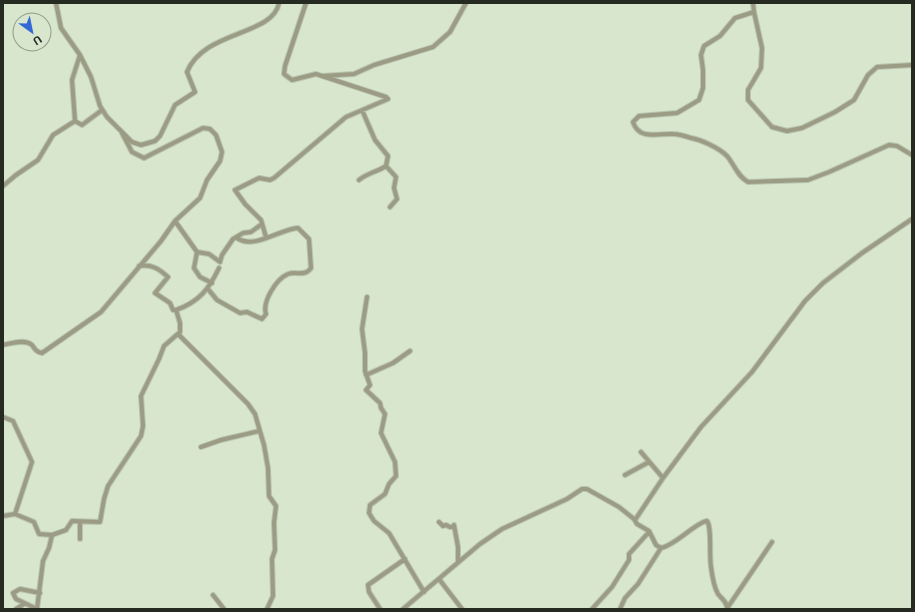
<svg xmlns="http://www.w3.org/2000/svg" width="915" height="612" font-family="'Noto Sans',sans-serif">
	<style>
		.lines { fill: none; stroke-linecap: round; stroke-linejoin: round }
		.street-casing { stroke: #b8c4af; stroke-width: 6 }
		.street { stroke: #9c9c85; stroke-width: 4 }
	</style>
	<rect width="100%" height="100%" fill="#d8e6ce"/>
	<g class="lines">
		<defs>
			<path id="street" d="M56 3 61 28 80 55 91 77 100 106 107 117 132 142 141 145 155 141 160 136 175 105 195 92 187 72C204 30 273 36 279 3
				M306 3 285 66 284 74 292 80 316 74 322 76 354 74 374 65 433 47 450 32 466 3
				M753 3 754 12 735 18 720 36 704 46 701 55 703 70V88L699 100 677 113 639 116 633 122C639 141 659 133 673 134 679 134 685 136 691 138 702 140 719 148 727 156 734 164 737 176 748 182L808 180 829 172 889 145 897 146 912 155
				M754 12 762 48 761 68 748 90V100L772 127 787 131 802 128 835 112 854 100 868 75 877 67 912 65
				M362 110 375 140 388 156 386 166
				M75 121 82 125 102 110
				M359 180C367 173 377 172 386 166L396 177 394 188 397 199 390 207
				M3 186 16 175 38 160 53 135 75 121 72 80 80 55
				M175 221 197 252 209 254 220 262 222 255 233 239 243 233 251 232 262 224
				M266 237 261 220 245 204 235 190 259 178 270 180 274 178 346 117 388 99 386 97 322 76
				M197 252 194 268 200 277 212 283
				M139 266C152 264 159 269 168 277L155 293 170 303 173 310H176
				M208 289 217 300 240 313 247 312 262 319 266 314C262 302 276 279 288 274 296 271 305 277 311 268L309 239 298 228C280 229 254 250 237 238
				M367 297 362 329 365 353V371L370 385 366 390 380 403 381 408 385 414 381 433 395 462 396 476 389 484 385 494 370 505 369 513 374 521 389 533 424 592
				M178 334 248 404 255 414 264 445 268 468 269 496 276 506 274 523 275 550 272 559 273 596 267 609
				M3 345C11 343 25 339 32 345 35 349 36 352 42 353L101 312 161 241 175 221 200 198 207 180 220 161 222 152 216 135 210 129 203 128 144 158 132 152 122 133
				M366 375 393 363 410 351
				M3 417 13 421 32 462 15 514 34 522 39 534 52 535 49 548 43 561 37 609
				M201 447 221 440 259 431
				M641 452 663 478
				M625 475 649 462
				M3 516 15 514
				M635 520 663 478 701 427 752 372 805 301 823 283 862 253 912 219
				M80 522V539
				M439 522 443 526 446 525 450 527H454
				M454 525 458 547V562
				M52 535 66 530 72 521 100 522 104 499 108 486 141 436 143 426 141 396 159 359 164 346 180 332V323L176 310C199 302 209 289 219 268
				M439 579 462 609
				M213 595 224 609
				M728 607 772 542
				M16 609 24 604
				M37 609 16 599 13 593 20 589 40 593
				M380 609 369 592 368 585 405 559
				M403 609 480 544 502 529 567 499 582 489H587L619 507 634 519 637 524 649 531 656 545 661 548C676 545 696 522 707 521 712 527 709 556 711 567 712 575 714 587 718 594 722 599 728 603 727 609
				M592 609 612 587 629 560V554L649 532
				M620 609 625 598 638 584 661 548"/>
		</defs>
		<use href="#street" class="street-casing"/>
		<use href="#street" class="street"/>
	</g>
	<rect width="915" height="612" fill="none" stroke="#262b22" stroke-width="8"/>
	<g transform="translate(32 32) rotate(147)"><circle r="19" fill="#d8e6ce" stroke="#919b89"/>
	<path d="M0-3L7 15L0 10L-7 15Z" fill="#3468d7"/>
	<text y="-6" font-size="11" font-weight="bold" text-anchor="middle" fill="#262b22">U</text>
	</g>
</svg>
